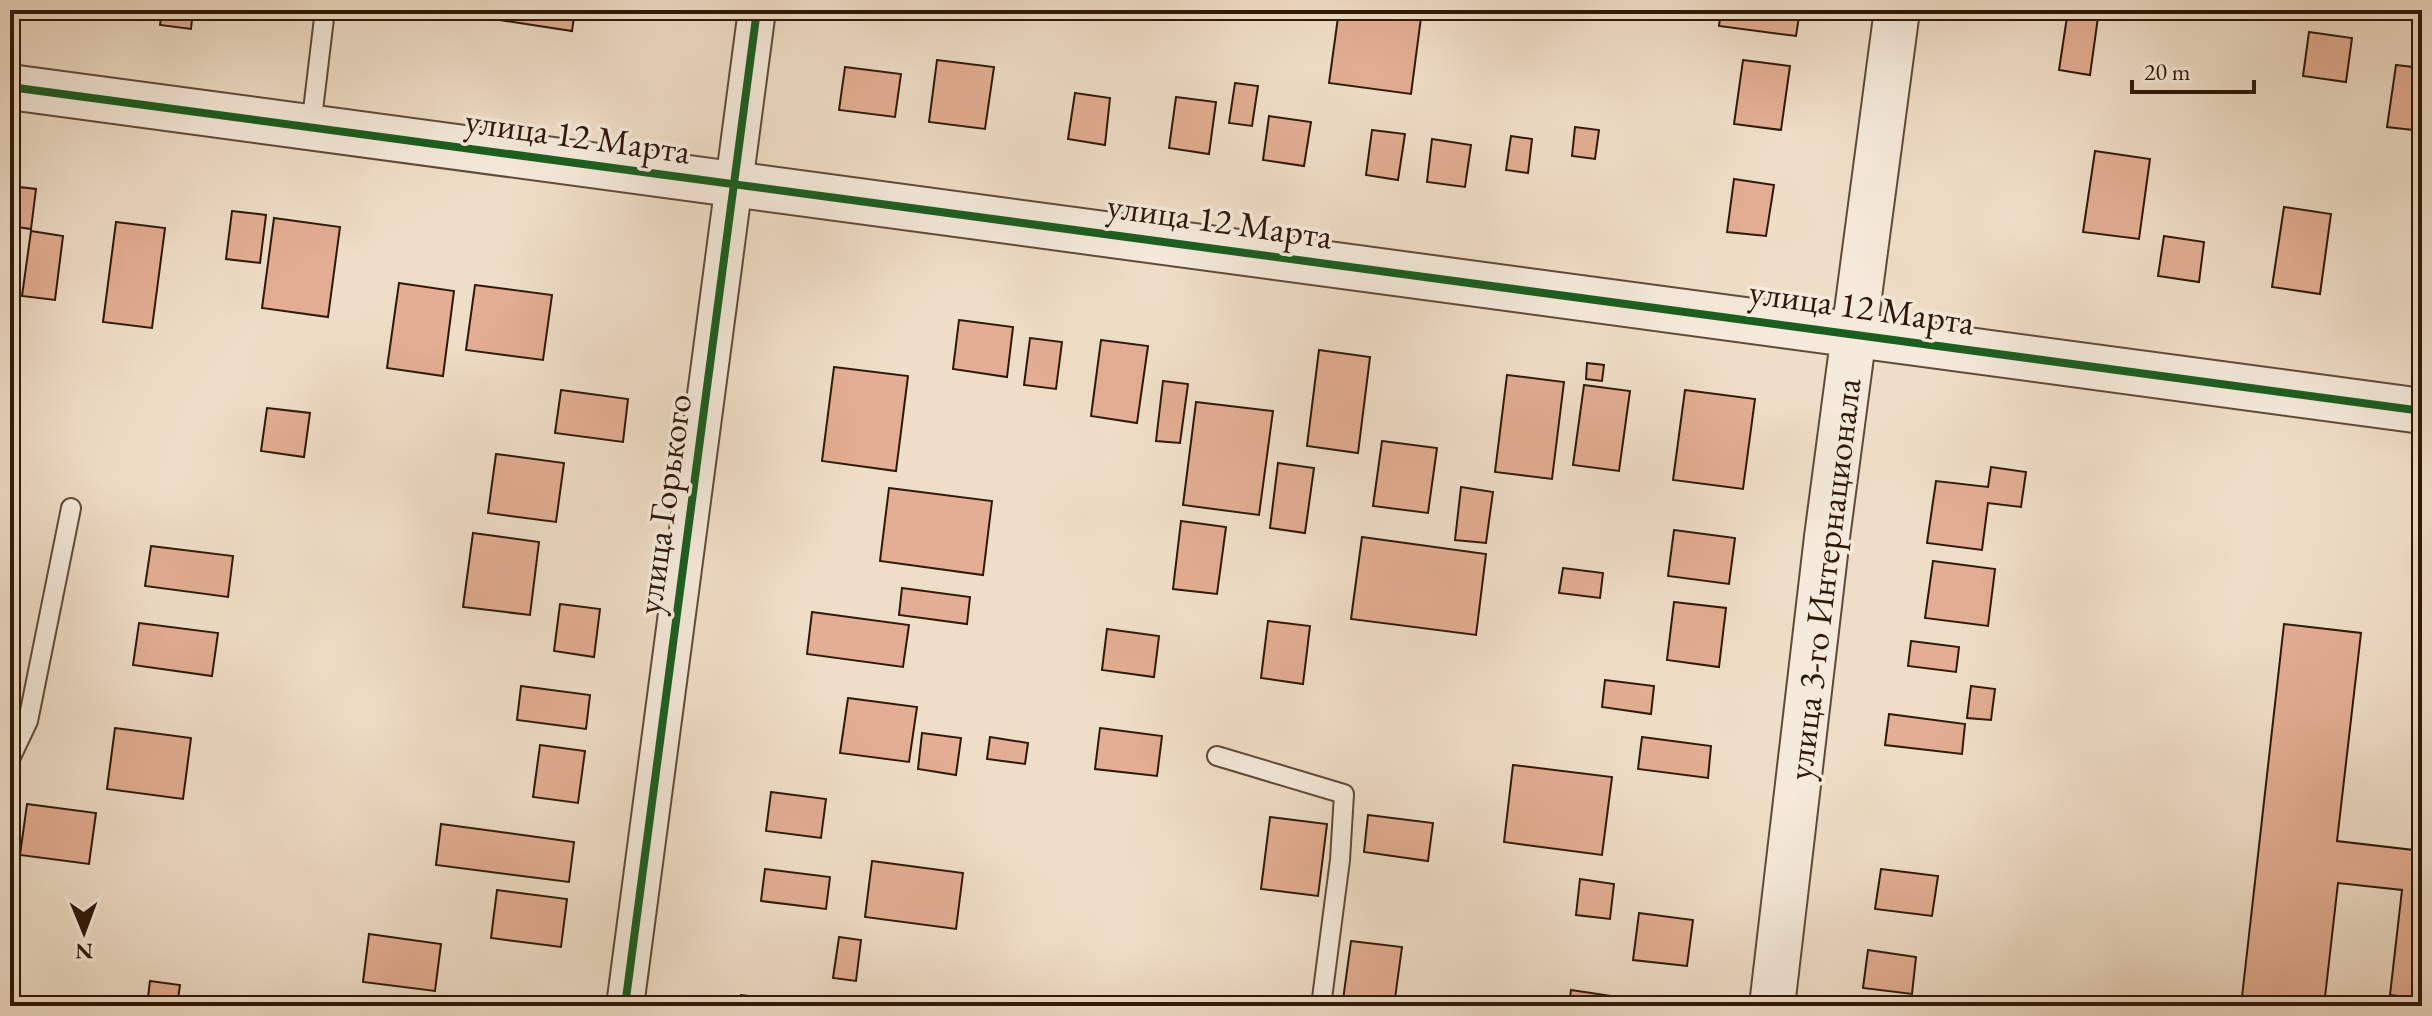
<svg xmlns="http://www.w3.org/2000/svg" width="2432" height="1016" font-family="'EB Garamond',serif">
	<style>
		.building { fill: #e3ae93; stroke: #2f1808; stroke-width: 2 }
		.lines { fill: none; stroke-linecap: round; stroke-linejoin: round }
		.service-casing { stroke: #5f4a38; stroke-width: 22 }
		.minor-casing { stroke: #5f4a38; stroke-width: 40 }
		.tertiary-casing { stroke: #5f4a38; stroke-width: 48 }
		.service { stroke: #f5eadb; stroke-width: 18 }
		.minor { stroke: #f5eadb; stroke-width: 36 }
		.tertiary { stroke: #f5eadb; stroke-width: 44 }
		.cycleway-casing { stroke: #f5eadb; stroke-width: 13 }
		.cycleway { stroke: #1b5e20; stroke-width: 8 }
		.labels { text-anchor: middle; stroke-width: 7; stroke-linejoin: round; paint-order: stroke }
		.street-label { font-size: 36px; fill: #2f1808; stroke: #f5eadb }
	</style>
	<rect width="100%" height="100%" fill="#efdec7"/>
	<filter id="stains"><feTurbulence type="fractalNoise" baseFrequency=".0025" numOctaves="4"/><feColorMatrix values="0 0 0 0 .2 0 0 0 0 .09 0 0 0 0 .02 0 0 0 .5 -.17"/></filter>
	<radialGradient id="worn" r=".72"><stop offset=".6" stop-color="#630" stop-opacity="0"/><stop offset="1" stop-color="#630" stop-opacity=".3"/></radialGradient>
	<path class="building" d="M122 10H142L141 20 121 17Z
		M162 10H193L191 29 160 25Z
		M500 10H575L572 31 499 20Z
		M617 10H685L683 19Z
		M868 10H904L903 15Z
		M1339 10H1422L1411 94 1329 83Z
		M1721 10H1800L1796 36 1719 26Z
		M1983 10H2035L2033 20 1983 13Z
		M2068 10H2099L2090 75 2059 70Z
		M2309 32 2352 38 2346 82 2303 76Z
		M937 60 994 67 985 129 929 122Z
		M1743 60 1790 66 1781 130 1734 124Z
		M2396 65 2422 68V131L2387 127Z
		M845 67 901 74 895 117 839 110Z
		M1235 83 1258 86 1252 126 1229 123Z
		M1075 93 1110 98 1105 145 1068 139Z
		M1176 97 1216 102 1209 154 1169 148Z
		M1269 116 1311 122 1304 166 1263 160Z
		M1575 127 1599 130 1595 159 1572 156Z
		M1372 130 1405 134 1398 180 1366 175Z
		M1511 136 1532 139 1528 173 1506 170Z
		M1432 139 1471 145 1465 187 1427 182Z
		M2095 151 2150 159 2139 239 2083 232Z
		M1734 179 1774 185 1766 236 1727 232Z
		M10 186 36 189 31 229 10 226Z
		M2284 207 2331 214 2320 294 2272 287Z
		M232 211 266 215 260 263 226 259Z
		M274 218 340 227 328 317 262 308Z
		M116 222 165 228 152 328 103 322Z
		M31 231 63 236 55 300 22 296Z
		M2164 236 2204 242 2199 282 2158 276Z
		M399 283 454 291 443 376 387 368Z
		M475 285 552 295 543 360 466 350Z
		M959 320 1013 327 1007 377 953 369Z
		M1030 338 1062 342 1056 389 1024 385Z
		M1101 340 1148 346 1137 423 1091 416Z
		M1319 350 1370 357 1358 453 1307 446Z
		M1587 363 1604 365 1602 381 1586 379Z
		M834 367 908 376 896 471 822 461Z
		M1507 375 1564 382 1552 479 1495 472Z
		M1163 381 1188 384 1180 443 1156 441Z
		M1584 385 1630 391 1619 471 1573 465Z
		M561 390 628 399 623 442 555 433Z
		M1685 390 1755 399 1743 489 1673 480Z
		M1196 402 1273 411 1259 515 1183 505Z
		M267 408 310 413 304 457 261 451Z
		M1382 441 1437 448 1428 513 1373 506Z
		M496 454 564 463 556 522 488 513Z
		M1278 463 1314 468 1305 533 1270 528Z
		M1991 467 2026 472 2021 507 1988 503 1982 550 1927 543 1936 481 1988 487Z
		M1461 487 1493 492 1486 543 1455 540Z
		M889 488 992 501 983 575 880 561Z
		M1181 521 1226 527 1217 594 1173 589Z
		M1674 530 1735 538 1729 584 1668 576Z
		M473 533 539 542 530 615 463 607Z
		M1362 537 1486 554 1476 635 1351 619Z
		M151 546 233 556 228 597 145 586Z
		M1933 561 1995 569 1988 626 1925 618Z
		M1563 568 1603 573 1600 598 1559 593Z
		M902 588 970 597 967 624 899 615Z
		M1674 602 1726 608 1719 667 1667 660Z
		M560 604 600 609 594 657 554 651Z
		M812 612 909 625 903 667 807 654Z
		M1268 621 1310 626 1303 684 1261 678Z
		M139 623 218 633 212 676 133 665Z
		M2284 624 2361 633 2337 841 2422 851V999L2390 995 2402 890 2338 883 2324 1006H2241Z
		M1107 629 1159 636 1154 677 1102 670Z
		M1911 641 1959 647 1956 672 1908 666Z
		M1605 680 1654 686 1651 714 1602 707Z
		M521 686 590 695 586 729 517 720Z
		M1971 686 1995 689 1991 720 1967 718Z
		M848 698 917 707 909 762 840 753Z
		M1889 714 1965 724 1962 754 1885 745Z
		M115 728 191 738 183 799 107 789Z
		M1100 728 1162 736 1157 776 1095 769Z
		M922 733 961 738 956 775 918 769Z
		M990 737 1028 743 1025 764 987 759Z
		M1642 737 1711 746 1708 778 1638 769Z
		M540 745 585 751 578 803 533 797Z
		M1513 765 1612 777 1602 855 1504 842Z
		M771 792 826 799 821 838 766 831Z
		M27 804 96 813 89 864 20 855Z
		M1368 815 1433 823 1428 861 1364 852Z
		M1270 817 1327 824 1318 896 1261 889Z
		M441 824 574 842 569 882 436 865Z
		M872 861 963 873 956 929 865 917Z
		M765 869 830 877 826 909 761 901Z
		M1881 869 1938 876 1932 916 1875 909Z
		M1580 879 1614 884 1610 919 1576 915Z
		M497 890 567 899 561 947 491 938Z
		M1639 913 1693 920 1687 966 1633 960Z
		M369 934 441 944 435 991 363 982Z
		M839 937 861 940 856 981 833 978Z
		M1351 941 1402 947 1394 1006 1343 1000Z
		M1868 950 1916 957 1912 994 1863 988Z
		M150 981 180 985 177 1006H147Z
		M1571 990 1632 999 1631 1006H1569Z
		M741 995 811 1004V1006H739Z"/>
	<g class="lines">
		<defs>
			<path id="service" d="M311 127 325 10
				M1217 756 1344 794 1340 860 1321 1006
				M10 759 28 721 71 508"/>
			<path id="minor" d="M625 1006 757 10"/>
			<path id="tertiary" d="M10 87 2422 411
				M1772 1006 1827 537 1897 10"/>
		</defs>
		<use href="#service" class="service-casing"/>
		<use href="#minor" class="minor-casing"/>
		<use href="#tertiary" class="tertiary-casing"/>
		<use href="#service" class="service"/>
		<use href="#minor" class="minor"/>
		<use href="#tertiary" class="tertiary"/>
		<defs>
			<path id="cycleway" d="M10 87 2422 411
				M625 1006 757 10"/>
		</defs>
		<use href="#cycleway" class="cycleway-casing"/>
		<use href="#cycleway" class="cycleway"/>
	</g>
	<g class="labels">
		<g class="street-label">
			<text transform="translate(578 135) rotate(8)" y="13">улица 12 Марта</text>
			<text transform="translate(1220 220) rotate(8)" y="13">улица 12 Марта</text>
			<text transform="translate(1862 306) rotate(8)" y="13">улица 12 Марта</text>
			<text transform="translate(663 504) rotate(-82)" y="13">улица Горького</text>
			<text transform="translate(1823 579) rotate(-83)" y="13">улица 3-го Интернационала</text>
		</g>
	</g>
	<rect width="2432" height="1016" fill="none" stroke="#efdec7" stroke-width="40"/>
	<rect x="12" y="12" width="2408" height="992" fill="none" stroke="#2f1808" stroke-width="4"/>
	<rect x="20" y="20" width="2392" height="976" fill="none" stroke="#2f1808" stroke-width="2"/>
	<g transform="translate(84 932) rotate(179)" stroke="#f5eadb" stroke-width="6" paint-order="stroke">
	<path d="M0-6L14 30L0 20L-14 30Z" fill="#2f1808"/>
	<text y="-12" font-size="22" font-weight="bold" text-anchor="middle" fill="#2f1808">N</text>
	</g>
	<path d="M2132 80v12h122v-12" fill="none" stroke="#2f1808" stroke-width="4"/>
	<text x="2144" y="80" font-size="24" fill="#2f1808" stroke="#f5eadb" stroke-width="6" paint-order="stroke">20 m</text>
	<rect width="100%" height="100%" filter="url(#stains)"/>
	<rect width="100%" height="100%" fill="url(#worn)"/>
</svg>
